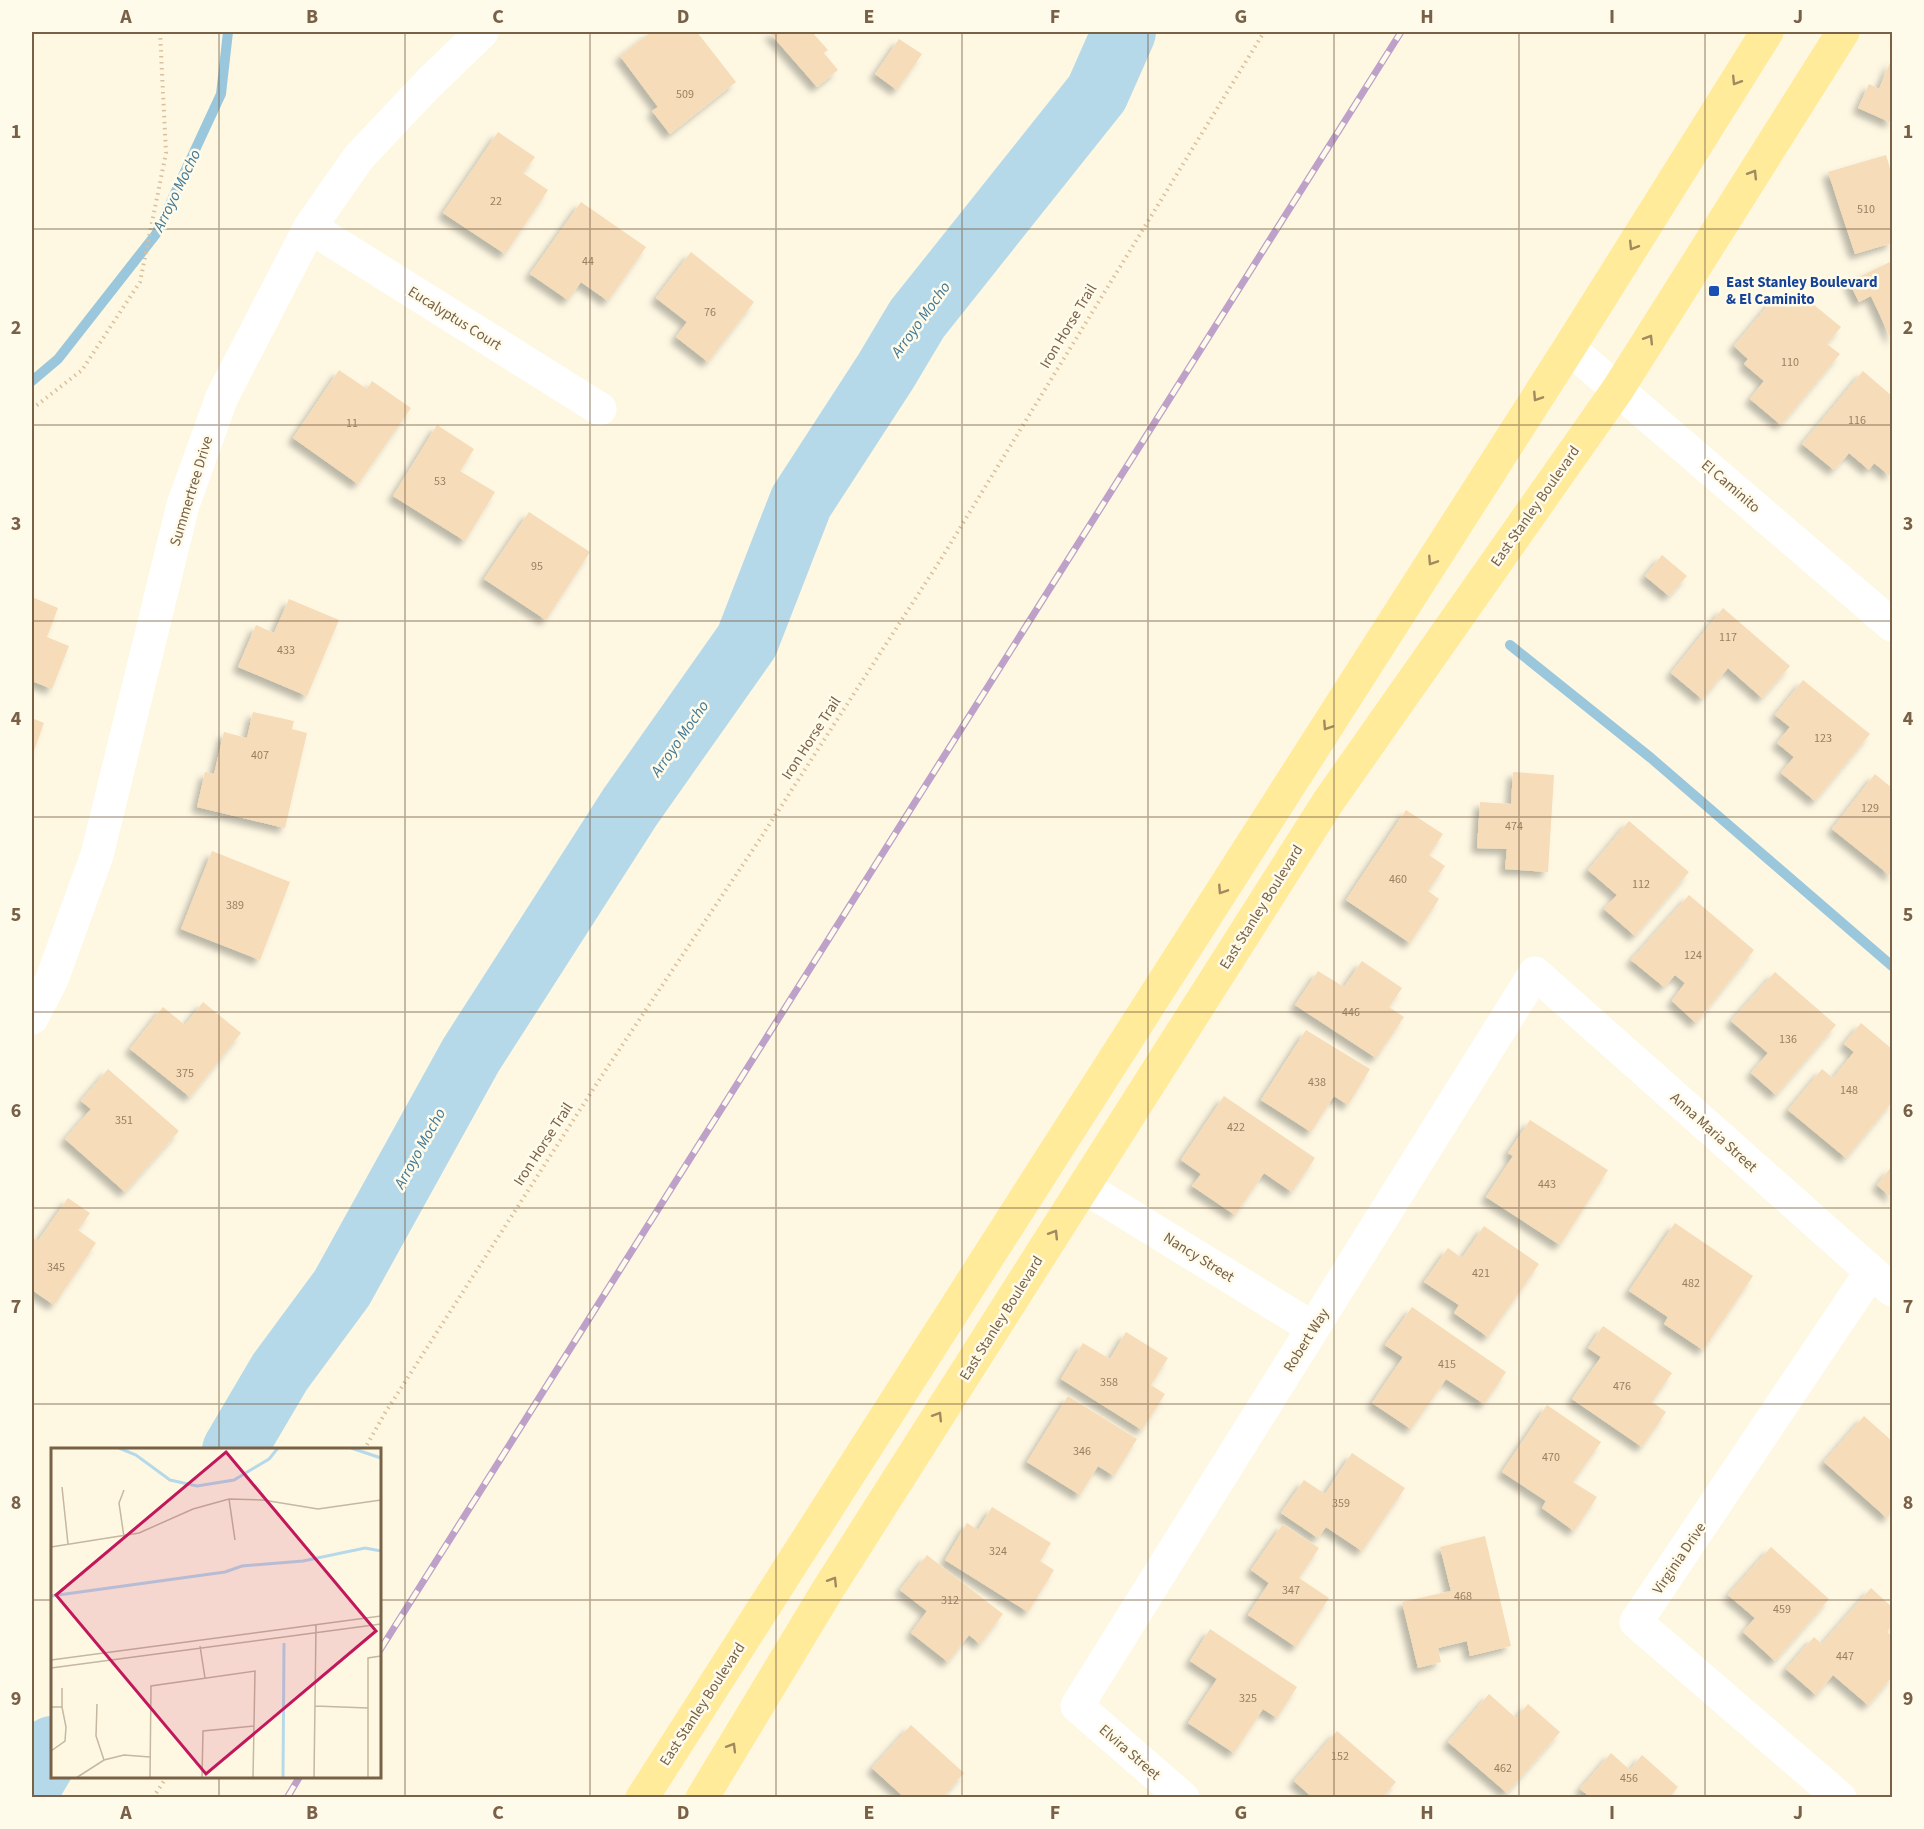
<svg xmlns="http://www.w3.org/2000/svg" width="1924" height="1829" font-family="'Source Sans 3',sans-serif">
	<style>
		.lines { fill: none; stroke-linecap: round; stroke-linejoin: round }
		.stream { stroke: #9bc7dc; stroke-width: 10 }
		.river { stroke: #b6d9e9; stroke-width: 64 }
		.building { fill: #f6dcb8; filter: url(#shadow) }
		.path { stroke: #dbbf9b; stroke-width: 4; stroke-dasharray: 1.5 4.5; stroke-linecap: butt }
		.minor { stroke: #fff; stroke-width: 33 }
		.major { stroke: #ffeb99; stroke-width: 33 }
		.rail-casing { stroke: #bda1c9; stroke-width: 7 }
		.rail { stroke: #fffbeb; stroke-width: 4.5; stroke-dasharray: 14; stroke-linecap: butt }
		.oneway { stroke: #a18a60 }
		.grid { fill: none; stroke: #796147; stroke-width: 1.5; stroke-opacity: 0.55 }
		.transit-dot { fill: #1a4fb4; stroke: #fffbeb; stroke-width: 2 }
		.labels { text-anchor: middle; stroke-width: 5; stroke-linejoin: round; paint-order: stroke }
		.number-label { font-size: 12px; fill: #988063 }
		.transit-label { font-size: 15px; font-weight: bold; fill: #164399; stroke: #fffbeb; text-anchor: start }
		.street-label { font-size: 15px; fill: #796147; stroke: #fffbeb }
		.water-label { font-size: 16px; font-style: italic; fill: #417895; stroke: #fffbeb }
		.inset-river { fill: none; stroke: #b6d9e9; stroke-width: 3 }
		.inset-road { fill: none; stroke: #c5b7a0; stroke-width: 1.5 }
		.view { fill: #c2185b; fill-opacity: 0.15; stroke: #c2185b; stroke-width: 3 }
		.inset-edge { fill: none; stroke: #796147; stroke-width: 3 }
		.neatline { fill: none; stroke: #796147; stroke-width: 2 }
		.grid-label { font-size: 20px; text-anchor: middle; font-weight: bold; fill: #796147 }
	</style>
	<defs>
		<filter id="shadow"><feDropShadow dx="-5.5" dy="5.5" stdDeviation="3" flood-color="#0004"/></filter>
	</defs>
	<rect width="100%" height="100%" fill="#fef8e3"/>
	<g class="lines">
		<path class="stream" d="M32 381 58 359 156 234 221 94 228 32
			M1510 645 1651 758 1892 966"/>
		<path class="river" d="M234 1450 280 1372 342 1288 471 1055 630 807 747 641 801 502 886 371 917 319 1097 93 1124 32
			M32 1782 52 1748"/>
	</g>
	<path class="building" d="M651 32H697L736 82 670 134 652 111 658 107 620 56Z
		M769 32H812L828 50 824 53 838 70 817 87Z
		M899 39 922 54 897 90 875 74Z
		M1892 58V123L1858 108 1869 84 1879 89Z
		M498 132 535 157 523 173 548 190 505 254 443 213Z
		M1886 155 1892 175V243L1855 254 1828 172Z
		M581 202 646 247 608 301 581 282 568 300 530 274Z
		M691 252 754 302 708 362 676 337 687 322 656 298Z
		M1892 261V341L1871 296 1859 302 1849 282Z
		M1802 295 1841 327 1827 344 1840 354 1781 425 1750 399 1764 381 1744 364 1748 359 1734 346 1775 297 1790 309Z
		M339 370 367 389 372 381 411 408 358 484 293 438Z
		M1863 371 1892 396V471L1889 475 1874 463 1869 470 1849 453 1834 470 1802 444Z
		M437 425 474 449 460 471 495 492 465 541 393 496Z
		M529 512 590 552 546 620 484 579Z
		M1662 555 1687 576 1669 596 1645 576Z
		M32 597 58 608 47 637 69 646 52 689 32 681Z
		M289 599 339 620 307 696 238 667 256 625 274 633Z
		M1723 608 1790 666 1762 698 1728 668 1702 699 1671 673Z
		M1803 680 1870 734 1815 801 1781 773 1794 757 1777 743 1790 727 1775 715Z
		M253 712 294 721 292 729 307 733 285 828 197 807 205 772 214 774 224 732 247 738Z
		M32 718 44 723 32 756Z
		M1513 772 1554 775 1548 872 1505 869 1507 849 1477 848 1480 802 1511 804Z
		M1875 774 1892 788V877L1832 829Z
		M1406 810 1443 834 1429 855 1445 866 1428 891 1439 899 1410 943 1346 900Z
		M1629 821 1689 872 1635 936 1604 909 1617 895 1588 870Z
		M212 851 290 882 260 960 181 929Z
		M1689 895 1754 950 1696 1023 1672 1001 1685 983 1675 975 1664 987 1631 960Z
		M1362 961 1402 988 1389 1007 1404 1017 1376 1058 1295 1005 1318 971 1344 987Z
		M1775 972 1836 1025 1776 1095 1751 1073 1768 1053 1731 1021Z
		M203 1002 241 1033 190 1097 130 1049 163 1007 185 1025Z
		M1861 1023 1892 1049V1102L1846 1158 1788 1110 1822 1069 1833 1078 1854 1052 1844 1044Z
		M1306 1030 1370 1069 1348 1105 1334 1096 1311 1132 1261 1100Z
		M108 1069 179 1131 125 1192 65 1139 91 1109 81 1101Z
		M1224 1096 1315 1158 1292 1192 1264 1173 1235 1215 1192 1186 1201 1174 1181 1160Z
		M1530 1120 1608 1170 1560 1245 1486 1197 1513 1156 1508 1153Z
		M1892 1166V1198L1877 1185Z
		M68 1198 90 1213 78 1230 96 1243 54 1305 32 1290V1237L38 1241Z
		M1675 1223 1753 1276 1703 1350 1664 1324 1668 1317 1629 1291Z
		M1484 1226 1539 1264 1488 1337 1454 1313 1459 1305 1424 1282 1448 1248 1462 1258Z
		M1412 1307 1506 1372 1484 1404 1446 1379 1411 1429 1372 1403 1403 1357 1385 1345Z
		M1603 1326 1672 1373 1652 1402 1666 1412 1642 1447 1572 1399 1601 1357 1588 1348Z
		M1126 1332 1168 1358 1151 1385 1165 1394 1142 1430 1061 1379 1083 1343 1110 1359Z
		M1068 1396 1137 1439 1114 1476 1098 1466 1080 1495 1027 1462Z
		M1547 1405 1601 1442 1573 1482 1597 1497 1574 1531 1542 1508 1546 1501 1502 1472Z
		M1864 1416 1892 1441V1512L1887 1518 1824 1462Z
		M1352 1453 1405 1488 1362 1551 1326 1527 1318 1538 1281 1513 1304 1480 1325 1494Z
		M992 1507 1051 1543 1040 1561 1054 1570 1028 1612 945 1560 967 1523 978 1530Z
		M1283 1524 1319 1548 1299 1578 1329 1598 1296 1647 1248 1615 1269 1583 1251 1570Z
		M1485 1536 1511 1646 1470 1656 1467 1641 1438 1648 1441 1662 1418 1668 1402 1602 1451 1591 1440 1547Z
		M1771 1547 1829 1599 1775 1661 1743 1632 1755 1618 1728 1595Z
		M927 1555 1003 1614 980 1644 969 1635 948 1662 911 1633 927 1611 900 1590Z
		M1871 1588 1892 1607V1625L1887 1632 1892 1636V1677L1868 1705 1833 1675 1816 1695 1786 1669 1814 1637 1822 1644Z
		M1210 1629 1297 1687 1277 1718 1263 1709 1234 1753 1188 1723 1217 1679 1190 1661Z
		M1489 1694 1516 1718 1528 1704 1560 1732 1507 1793 1448 1742Z
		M911 1725 964 1773 942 1798H905L872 1768Z
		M1337 1731 1396 1782 1382 1798H1313L1294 1781Z
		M1611 1753 1630 1770 1642 1755 1678 1787 1669 1798H1591L1580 1789Z"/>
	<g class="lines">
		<path class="path" d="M32 409 82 370 140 282 166 153 160 32
			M364 1450 385 1413 603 1074 760 839 941 559 1264 32
			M153 1798 167 1776"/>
		<path class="minor" d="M310 227 600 409
			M1569 348 1892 625
			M32 1018 52 979 97 855 183 505 222 397 310 227 359 157 429 83 482 32
			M1084 1187 1313 1328
			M1183 1798 1077 1706 1535 973 1892 1290
			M1840 1798 1636 1622 1871 1272"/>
		<path class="major" d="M642 1798 1569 348 1767 32
			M702 1798 827 1591 1328 802 1618 389 1843 32"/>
		<defs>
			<path id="rail" d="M380 1650 1401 32
				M287 1798 300 1776"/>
		</defs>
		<use href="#rail" class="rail-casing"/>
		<use href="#rail" class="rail"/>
	</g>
	<defs><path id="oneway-chevron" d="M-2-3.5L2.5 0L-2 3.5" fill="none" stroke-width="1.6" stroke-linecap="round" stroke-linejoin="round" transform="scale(1.5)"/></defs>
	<g class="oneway">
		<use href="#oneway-chevron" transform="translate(1736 81) rotate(122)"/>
		<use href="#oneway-chevron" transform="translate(1753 174) rotate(-58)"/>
		<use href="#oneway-chevron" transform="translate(1633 246) rotate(122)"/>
		<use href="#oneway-chevron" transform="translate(1649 339) rotate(-58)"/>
		<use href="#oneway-chevron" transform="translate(1537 397) rotate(123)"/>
		<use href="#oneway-chevron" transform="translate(1432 561) rotate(123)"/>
		<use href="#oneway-chevron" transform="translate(1327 726) rotate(123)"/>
		<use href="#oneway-chevron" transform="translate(1222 890) rotate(123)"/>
		<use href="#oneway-chevron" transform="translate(1054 1234) rotate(-58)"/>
		<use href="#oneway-chevron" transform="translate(938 1416) rotate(-58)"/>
		<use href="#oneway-chevron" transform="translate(833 1581) rotate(-58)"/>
		<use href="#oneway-chevron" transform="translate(732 1747) rotate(-59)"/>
	</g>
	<path class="grid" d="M219 32V1450M405 32V1798M590 32V1798M776 32V1798M962 32V1798M1148 32V1798M1334 32V1798M1519 32V1798M1705 32V1798M32 229H1892M32 425H1892M32 621H1892M32 817H1892M32 1012H1892M32 1208H1892M32 1404H1892M32 1600H52M380 1600H1892M219 1776V1798"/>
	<rect class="transit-dot" x="1708" y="285" width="12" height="12" rx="3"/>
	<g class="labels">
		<g class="number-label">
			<text x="685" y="98">509</text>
			<text x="496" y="205">22</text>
			<text x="1866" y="213">510</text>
			<text x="588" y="265">44</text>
			<text x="710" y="316">76</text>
			<text x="1790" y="366">110</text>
			<text x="1857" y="424">116</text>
			<text x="352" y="427">11</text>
			<text x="440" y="485">53</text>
			<text x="537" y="570">95</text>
			<text x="1728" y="641">117</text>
			<text x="286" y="654">433</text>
			<text x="1823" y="742">123</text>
			<text x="260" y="759">407</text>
			<text x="1870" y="812">129</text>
			<text x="1514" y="830">474</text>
			<text x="1398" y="883">460</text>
			<text x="1641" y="888">112</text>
			<text x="235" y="909">389</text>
			<text x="1693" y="959">124</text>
			<text x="1351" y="1016">446</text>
			<text x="1788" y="1043">136</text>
			<text x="185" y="1077">375</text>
			<text x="1317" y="1086">438</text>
			<text x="1849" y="1094">148</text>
			<text x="124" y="1124">351</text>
			<text x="1236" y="1131">422</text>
			<text x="1547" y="1188">443</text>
			<text x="56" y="1271">345</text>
			<text x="1481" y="1277">421</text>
			<text x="1691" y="1287">482</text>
			<text x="1447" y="1368">415</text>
			<text x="1109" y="1386">358</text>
			<text x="1622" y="1390">476</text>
			<text x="1082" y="1455">346</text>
			<text x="1551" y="1461">470</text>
			<text x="1341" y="1507">359</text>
			<text x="998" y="1555">324</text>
			<text x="1291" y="1594">347</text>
			<text x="1463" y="1600">468</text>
			<text x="950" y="1604">312</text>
			<text x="1782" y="1613">459</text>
			<text x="1845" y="1660">447</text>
			<text x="1248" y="1702">325</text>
			<text x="1340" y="1760">152</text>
			<text x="1503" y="1772">462</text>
			<text x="1629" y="1782">456</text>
		</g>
		<g class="transit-label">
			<text x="1726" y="287">East Stanley Boulevard<tspan x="1726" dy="17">&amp; El Caminito</tspan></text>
		</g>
		<g class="street-label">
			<text transform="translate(455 318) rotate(32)" y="5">Eucalyptus Court</text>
			<text transform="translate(1068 326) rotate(-59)" y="5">Iron Horse Trail</text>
			<text transform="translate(1731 486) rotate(41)" y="5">El Caminito</text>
			<text transform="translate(191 491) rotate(-73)" y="5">Summertree Drive</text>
			<text transform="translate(1535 506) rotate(-55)" y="5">East Stanley Boulevard</text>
			<text transform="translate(811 738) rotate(-57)" y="5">Iron Horse Trail</text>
			<text transform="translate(1261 907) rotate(-58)" y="5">East Stanley Boulevard</text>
			<text transform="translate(1714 1132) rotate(42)" y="5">Anna Maria Street</text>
			<text transform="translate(543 1144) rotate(-57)" y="5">Iron Horse Trail</text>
			<text transform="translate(1199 1257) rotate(32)" y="5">Nancy Street</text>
			<text transform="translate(1001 1318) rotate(-58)" y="5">East Stanley Boulevard</text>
			<text transform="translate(1306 1340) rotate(-58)" y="5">Robert Way</text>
			<text transform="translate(1679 1558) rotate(-56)" y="5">Virginia Drive</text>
			<text transform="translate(702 1704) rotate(-57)" y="5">East Stanley Boulevard</text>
			<text transform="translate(1130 1752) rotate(41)" y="5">Elvira Street</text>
		</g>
		<g class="water-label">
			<text transform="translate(176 190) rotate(-64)" y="6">Arroyo Mocho</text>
			<text transform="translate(920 319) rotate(-54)" y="6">Arroyo Mocho</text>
			<text transform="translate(679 738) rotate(-55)" y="6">Arroyo Mocho</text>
			<text transform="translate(419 1148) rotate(-61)" y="6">Arroyo Mocho</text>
		</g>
	</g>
	<g transform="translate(51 1448)">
		<rect width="330" height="330" fill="#fef8e3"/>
		<path class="inset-river" d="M68 0 85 7 119 32 146 38 183 32 218 11 227 0M300 0 330 10M0 148 174 124 191 118 252 113 314 100 330 103M232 330 233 195"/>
		<path class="inset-road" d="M11 39 17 96M73 42 68 55 73 89M178 51 184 92M0 99 88 85 142 61 178 51 212 52 267 61 330 52M149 198 154 230M0 212 330 168M0 220 330 176M11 240V259M46 256 45 288 53 312M264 258 317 260M0 259H11L15 279 14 293 0 303M25 330 53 312 73 307 99 309M99 330 100 238 204 223 202 330M151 330 152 283 203 278M263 330 265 177M317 330V210L330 208"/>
		<path class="view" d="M175 4 325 183 155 326 5 147Z"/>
		<rect width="330" height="330" class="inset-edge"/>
	</g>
	<rect width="1924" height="1829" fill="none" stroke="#fffbeb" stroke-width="66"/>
	<rect x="33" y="33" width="1858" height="1763" class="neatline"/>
	<g class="grid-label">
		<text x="126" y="23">A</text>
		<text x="312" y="23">B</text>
		<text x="498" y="23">C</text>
		<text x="683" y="23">D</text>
		<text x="869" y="23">E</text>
		<text x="1055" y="23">F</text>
		<text x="1241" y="23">G</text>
		<text x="1427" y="23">H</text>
		<text x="1612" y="23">I</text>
		<text x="1798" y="23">J</text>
		<text x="16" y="138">1</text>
		<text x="1908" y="138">1</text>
		<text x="16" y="334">2</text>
		<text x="1908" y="334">2</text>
		<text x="16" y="530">3</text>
		<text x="1908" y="530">3</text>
		<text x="16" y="725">4</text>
		<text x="1908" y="725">4</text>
		<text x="16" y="921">5</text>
		<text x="1908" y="921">5</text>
		<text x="16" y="1117">6</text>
		<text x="1908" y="1117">6</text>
		<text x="16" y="1313">7</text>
		<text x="1908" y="1313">7</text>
		<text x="16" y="1509">8</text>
		<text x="1908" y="1509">8</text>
		<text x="16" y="1705">9</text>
		<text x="1908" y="1705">9</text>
		<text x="126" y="1819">A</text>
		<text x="312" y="1819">B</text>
		<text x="498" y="1819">C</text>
		<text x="683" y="1819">D</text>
		<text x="869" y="1819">E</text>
		<text x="1055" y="1819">F</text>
		<text x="1241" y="1819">G</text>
		<text x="1427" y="1819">H</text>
		<text x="1612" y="1819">I</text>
		<text x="1798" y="1819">J</text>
	</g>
</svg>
